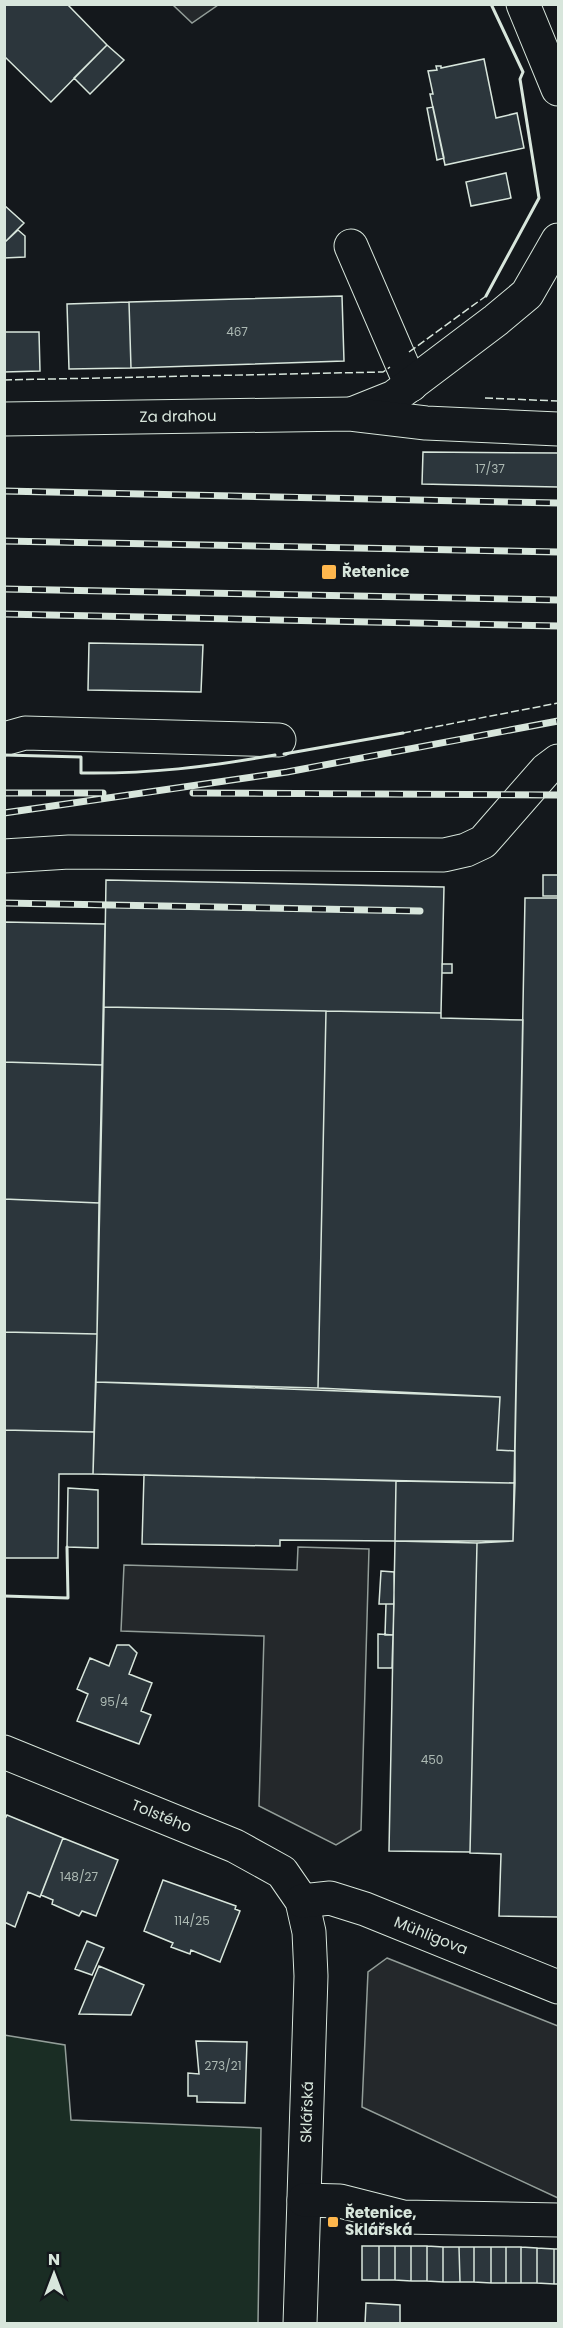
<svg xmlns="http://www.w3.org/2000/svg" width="563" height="2328" font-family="Poppins,sans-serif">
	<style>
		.green { fill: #1a2d24; stroke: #939e99; stroke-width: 1.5 }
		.parking { fill: #24282b; stroke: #939e99; stroke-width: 1.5 }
		.building { fill: #2c363c; stroke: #d8e6dc; stroke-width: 1.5 }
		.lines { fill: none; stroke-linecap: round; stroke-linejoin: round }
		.minor-casing { stroke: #d8e6dc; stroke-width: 35 }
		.minor { stroke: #14181c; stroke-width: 33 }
		.rail-casing { stroke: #d8e6dc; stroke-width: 7 }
		.rail { stroke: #14181c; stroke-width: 4.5; stroke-dasharray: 14; stroke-linecap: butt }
		.fence { stroke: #d8e6dc; stroke-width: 1.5; stroke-dasharray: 8 3; stroke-linecap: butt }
		.wall { stroke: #d8e6dc; stroke-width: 3 }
		.poi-dot { fill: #ffb74d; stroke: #14181c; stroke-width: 2 }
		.labels { text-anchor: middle; stroke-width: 4.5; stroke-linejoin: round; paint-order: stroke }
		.number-label { font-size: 12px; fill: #adbab4 }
		.street-label { font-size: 15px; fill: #d8e6dc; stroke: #14181c }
		.poi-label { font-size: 15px; font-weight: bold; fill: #d8e6dc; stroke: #14181c; text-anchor: start }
	</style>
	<rect width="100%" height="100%" fill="#14181c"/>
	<path class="green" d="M4 2035 65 2045 71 2120 261 2128 258 2323H5Z"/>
	<path class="parking" d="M173 5H218L192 23Z
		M298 1547 369 1549 361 1830 336 1845 259 1806 264 1636 121 1631 124 1565 297 1570Z
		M387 1958 558 2026V2198L362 2107 368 1972Z"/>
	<path class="building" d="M4 4H67L107 45 51 102 4 56Z
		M107 45 124 60 90 94 74 78Z
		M484 59 496 118 517 113 524 148 445 165 430 94H433L428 71 437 70 436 66H441V68Z
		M433 107 444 158 437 160 427 108Z
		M506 173 511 198 471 206 466 182Z
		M4 205 24 223 4 243Z
		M18 230 25 236V257L4 258V243Z
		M342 296 344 361 131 368 129 302Z
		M129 302 131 368 69 369 67 304Z
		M4 332H39L40 371 4 372Z
		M423 452 558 453V487L422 484Z
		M89 643 203 645 201 692 88 690Z
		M543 875H558V896H543Z
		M106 880 444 887 441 1013 104 1007Z
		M525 898H558V1917L499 1916 501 1854 470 1853 477 1543 513 1541Z
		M4 922 105 924 102 1065 4 1062Z
		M442 964H452V973H442Z
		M104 1007 326 1011 318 1388 96 1382Z
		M326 1011 441 1013V1018L523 1020 515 1451 497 1450 500 1397 318 1388Z
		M4 1062 102 1065 99 1203 4 1199Z
		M4 1199 99 1203 97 1334 4 1332Z
		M4 1332 97 1334 94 1432 4 1430Z
		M96 1382 500 1397 497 1450 515 1451V1483L93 1474Z
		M4 1430 94 1432 93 1474H59L58 1558H4Z
		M144 1475 396 1481 395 1541 280 1540V1546L142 1544Z
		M396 1481 515 1483 513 1541H395Z
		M68 1488 98 1490V1548L67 1547Z
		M395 1541 477 1543 470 1852 389 1851Z
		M381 1571 394 1572V1604H379Z
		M386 1604H394L393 1635H385Z
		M378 1634 393 1635 392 1668H378Z
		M117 1645H129L137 1653 129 1674 152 1683 141 1711 151 1715 139 1744 77 1721 88 1694 77 1689 90 1658 109 1666Z
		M7 1815 63 1838 40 1897 28 1892 15 1927 4 1922V1821Z
		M63 1838 118 1860 96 1916 82 1911 79 1916 52 1904 53 1900 41 1895Z
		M163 1880 236 1906 235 1909 240 1911 220 1962 191 1950 190 1954 171 1947 173 1943 144 1931Z
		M87 1941 104 1948 92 1975 75 1969Z
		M99 1966 144 1985 131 2015 79 2014Z
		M196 2041 247 2042 245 2103 197 2102V2096H188V2073L199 2074Z
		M362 2246H379V2280H362Z
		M379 2246H395V2280H379Z
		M395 2246H411V2281L395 2280Z
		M411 2246H427V2281H411Z
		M427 2246 443 2247V2282L427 2281Z
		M443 2247H459L460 2282H443Z
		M459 2247H474V2282H460Z
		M474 2247H491V2283L474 2282Z
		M491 2247H506V2283H491Z
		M506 2247H521V2283H506Z
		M521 2247 537 2248V2283H521Z
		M537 2248 554 2249V2284L537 2283Z
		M554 2249H558V2284H554Z
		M366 2303 400 2305V2324H365Z"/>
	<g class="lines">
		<defs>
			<g id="minor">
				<path d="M523 4 558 89"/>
				<path d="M351 246 411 385"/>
				<path d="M354 413 394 397 496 320 527 294 558 240"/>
				<path id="s1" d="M4 419 350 414 426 423 558 429"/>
				<path d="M4 739 25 733 279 740"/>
				<path d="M4 856 69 852 444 855 466 850 483 842 546 770 558 761"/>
				<path id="s2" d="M4 1752 235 1846 282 1872 302 1901 309 1932 311 1976 300 2324"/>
				<path id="s3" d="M302 1901 330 1898 365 1909 558 1987"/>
				<path d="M304 2200 340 2201 403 2217 558 2220"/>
			</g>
		</defs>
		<use href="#minor" class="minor-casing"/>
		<use href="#minor" class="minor"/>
		<defs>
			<path id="rail" d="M4 491 558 503
				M4 541 558 552
				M4 589 558 600
				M4 614 558 626
				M4 793H103
				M193 793 558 795
				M4 813 287 772 558 721
				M4 903 420 911"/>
		</defs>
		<use href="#rail" class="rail-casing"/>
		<use href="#rail" class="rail"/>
		<path class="fence" d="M409 352 486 296
			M4 380 383 372 390 367
			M485 398 558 401
			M403 733 558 703"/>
		<path class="wall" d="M486 296 539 198 520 79 523 72 491 4
			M284 754 403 733
			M4 755 81 757V773C150 774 207 767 275 755
			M4 1596 68 1598 67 1547"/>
	</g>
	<g class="poi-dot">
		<rect x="321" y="564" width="16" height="16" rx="3"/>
		<rect x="327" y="2216" width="12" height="12" rx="3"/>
	</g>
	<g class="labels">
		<g class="number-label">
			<text x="237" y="336">467</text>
			<text x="490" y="473">17/37</text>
			<text x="114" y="1706">95/4</text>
			<text x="432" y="1764">450</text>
			<text x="79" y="1881">148/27</text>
			<text x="192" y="1925">114/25</text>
			<text x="223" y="2070">273/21</text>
		</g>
		<g class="street-label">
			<text dy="5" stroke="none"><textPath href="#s1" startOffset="174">Za drahou</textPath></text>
			<text dy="5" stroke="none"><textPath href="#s2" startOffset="170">Tolstého</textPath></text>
			<text dy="5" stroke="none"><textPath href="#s3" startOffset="136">Mühligova</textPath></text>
			<text transform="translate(307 2112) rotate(-88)" y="5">Sklářská</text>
		</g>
		<g class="poi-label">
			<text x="342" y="577">Řetenice</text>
			<text x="345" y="2218">Řetenice,<tspan x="345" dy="17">Sklářská</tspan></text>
		</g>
	</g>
	<rect width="563" height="2328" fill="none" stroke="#d8e6dc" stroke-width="12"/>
	<g transform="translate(54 2274)" stroke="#14181c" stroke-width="4.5" paint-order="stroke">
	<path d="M0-4.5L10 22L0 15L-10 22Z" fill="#d8e6dc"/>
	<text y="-9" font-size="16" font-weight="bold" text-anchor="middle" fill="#d8e6dc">N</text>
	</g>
</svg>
